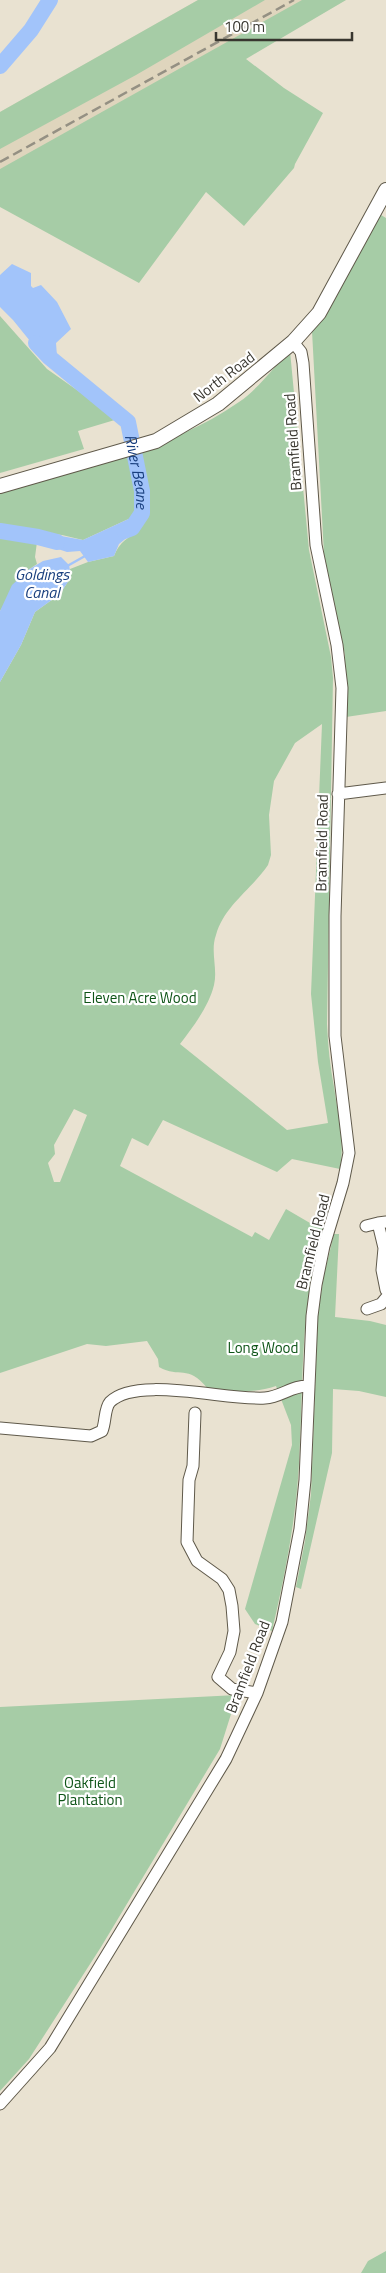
<svg xmlns="http://www.w3.org/2000/svg" width="386" height="2273" font-family="'Titillium Web',sans-serif">
	<style>
		.built { fill: #dfd5bd }
		.green { fill: #a6cca6; fill-rule: evenodd }
		.water { fill: #a2c4fa }
		.lines { fill: none; stroke-linecap: round; stroke-linejoin: round }
		.stream { stroke: #a2c4fa; stroke-width: 2.5 }
		.river { stroke: #a2c4fa; stroke-width: 16 }
		.minor-casing { stroke: #5f594a; stroke-width: 13 }
		.major-casing { stroke: #5f594a; stroke-width: 16 }
		.minor { stroke: #fff; stroke-width: 11 }
		.major { stroke: #fff; stroke-width: 14 }
		.rail { stroke: #949083; stroke-width: 2.5; stroke-dasharray: 10 5; stroke-linecap: butt }
		.labels { text-anchor: middle; stroke-width: 4.5; stroke-linejoin: round; paint-order: stroke }
		.street-label { font-size: 15px; fill: #38362f; stroke: #fff }
		.park-label { font-size: 15px; fill: #0e5417; stroke: #fff }
		.water-label { font-size: 16px; font-style: italic; fill: #193f7e; stroke: #fff }
	</style>
	<rect width="100%" height="100%" fill="#e9e2d1"/>
	<path class="built" d="M198 0H346L0 197V112Z"/>
	<path class="green" d="M198 0H265L136 75 0 149V112Z
		M302 0H346L246 59 284 88 323 113 295 164 294 168 244 226 206 192 139 283 0 207V169Z
		M381 215 386 218V711L346 717 345 655 324 554 312 331Z
		M0 316 47 369 118 419 78 431 84 449 0 473Z
		M290 351 309 550 331 657 333 678 327 1024C328 1046 330 1066 334 1087 338 1115 345 1141 340 1169L292 1159 277 1172 163 1120 148 1146 132 1138 120 1166 252 1237 255 1232 269 1240 286 1209 310 1223 324 1226C299 1302 304 1384 299 1463 296 1520 285 1575 272 1631L255 1624 245 1609 292 1445 291 1425 276 1386C253 1394 232 1391 208 1389 187 1363 180 1379 159 1367L158 1359 147 1341 106 1346 87 1344 0 1373V682L21 645 35 612 60 594 71 577 70 569 88 562 114 556C122 537 131 539 140 527 150 511 147 494 142 477L139 484 136 485 137 502 135 516 83 540 62 535 0 528V490C80 467 169 451 239 402 258 389 274 367 290 351ZM322 724 311 994 318 1062 328 1123 287 1130 180 1044C193 1027 209 1006 214 985 218 968 210 951 216 935 224 906 252 889 268 865L271 855 269 815 274 781 295 743ZM74 1109 87 1115 60 1182H54L48 1163 55 1154 54 1145Z
		M0 535 37 542 35 557 37 564 28 570 0 611Z
		M334 1234H339L335 1317 370 1321 386 1325V1397L359 1391 333 1389 332 1453 301 1589 296 1587 305 1541 311 1494 318 1313 324 1275Z
		M237 1695 220 1749 101 1947 29 2059 0 2091V1707Z
		M386 2251V2273H361L368 2261Z"/>
	<path class="water" d="M12 264 31 273V286L33 288 41 285 57 302 71 329 56 343 57 356 47 362 13 320 0 307V275Z
		M135 516 142 521 139 528 119 544 114 556 88 562 80 551 67 552 37 542 34 531 83 540Z
		M61 557 69 565 71 577 60 594 35 612 21 645 0 682V611L12 585 28 570 43 561Z"/>
	<g class="lines">
		<path class="stream" d="M69 565 85 556"/>
		<g class="river">
			<path d="M0 66 31 30 50 0"/>
			<path id="s1" d="M36 343 49 357 128 422 142 491V513L132 528 124 531"/>
			<path d="M0 531 38 537 57 542"/>
		</g>
		<defs>
			<path id="minor" d="M338 794 386 788
				M386 1222 378 1223 384 1248 382 1270 386 1290
				M366 1226 378 1223
				M367 1309 381 1304 386 1298
				M195 1413 193 1466 189 1480 187 1542 197 1561 222 1579 229 1590 232 1606 234 1631 230 1652 218 1677 232 1689 257 1693
				M0 1428 91 1436 102 1431C106 1422 104 1409 110 1402 136 1375 229 1401 265 1398 281 1397 293 1385 309 1386
				M0 2104 50 2048 226 1759 257 1693 282 1622 300 1529 305 1480 312 1316 316 1285 324 1246 343 1183 349 1153 335 1036V916L342 688 337 645 316 545 303 363 301 352 293 342"/>
			<path id="major" d="M0 486 156 441 218 404 293 342 319 313 386 190"/>
		</defs>
		<use href="#minor" class="minor-casing"/>
		<use href="#major" class="major-casing"/>
		<use href="#minor" class="minor"/>
		<use href="#major" class="major"/>
		<path class="rail" d="M0 162 294 0"/>
	</g>
	<g class="labels">
		<g class="street-label">
			<text transform="translate(224 377) rotate(-37)" y="5">North Road</text>
			<text transform="translate(293 442) rotate(-94)" y="5">Bramfield Road</text>
			<text transform="translate(322 843) rotate(-89)" y="5">Bramfield Road</text>
			<text transform="translate(313 1242) rotate(-76)" y="5">Bramfield Road</text>
			<text transform="translate(248 1667) rotate(-69)" y="5">Bramfield Road</text>
		</g>
		<g class="park-label">
			<text x="140" y="1003">Eleven Acre Wood</text>
			<text x="263" y="1353">Long Wood</text>
			<text x="90" y="1788">Oakfield<tspan x="90" dy="17">Plantation</tspan></text>
		</g>
		<g class="water-label">
			<text dy="6" stroke="none"><textPath href="#s1" startOffset="172">River Beane</textPath></text>
			<text x="42" y="580">Goldings<tspan x="42" dy="18">Canal</tspan></text>
		</g>
	</g>
	<path d="M216 32v8h136v-8" fill="none" stroke="#38362f" stroke-width="2.5"/>
	<text x="224" y="32" font-size="15" fill="#38362f" stroke="#ffffff" stroke-width="4" paint-order="stroke">100 m</text>
</svg>
